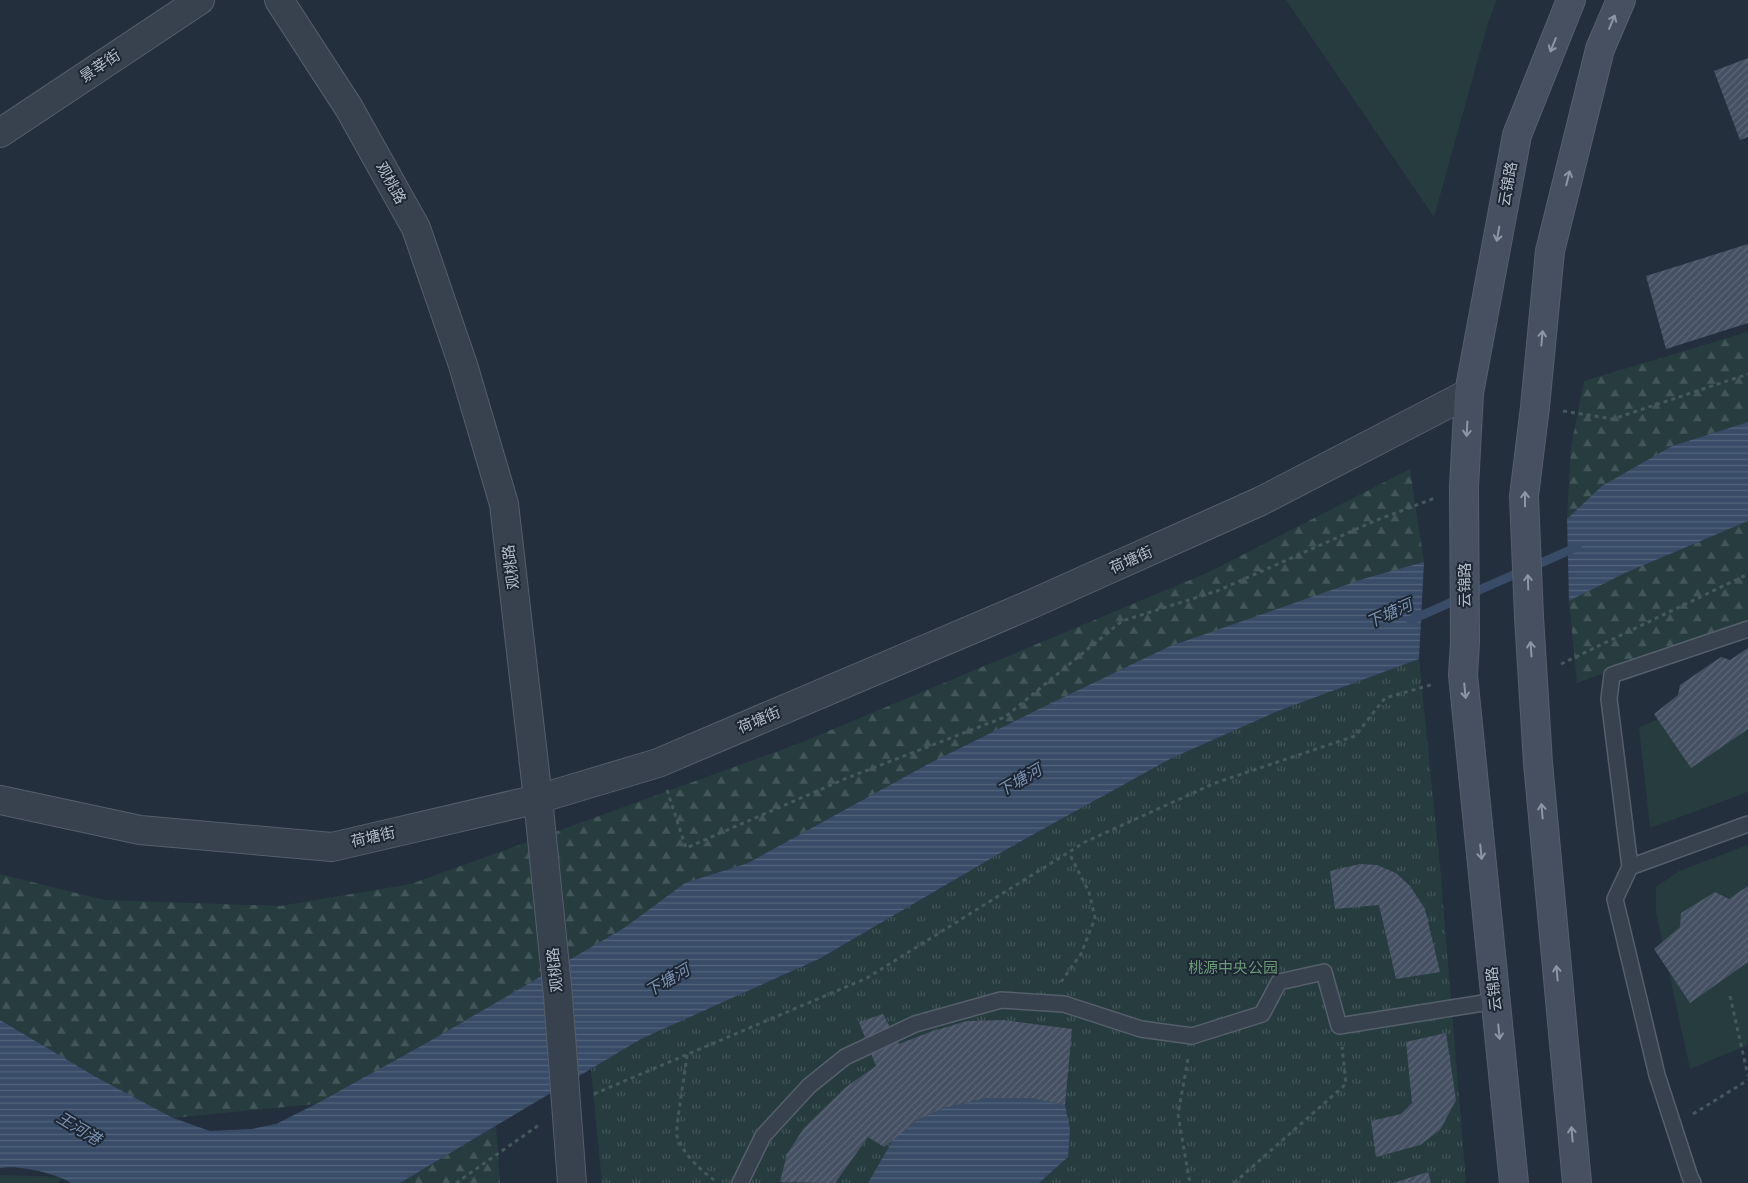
<svg xmlns="http://www.w3.org/2000/svg" width="1748" height="1183" font-family="Mulish,'Noto Sans SC',sans-serif">
	<style>
		.green { fill: #263c3f }
		.forest { fill: url(#forest-firs) }
		.park { fill: url(#park-tufts) }
		.water { fill: url(#water-rules) }
		.lines { fill: none; stroke-linecap: round; stroke-linejoin: round }
		.stream { stroke: #394c67; stroke-width: 9 }
		.building { fill: url(#building-hatch) }
		.service-casing { stroke: #565f6c; stroke-width: 18 }
		.tertiary-casing { stroke: #565f6c; stroke-width: 30 }
		.secondary-casing { stroke: #565f6c; stroke-width: 30 }
		.path { stroke: #44595c; stroke-width: 3; stroke-dasharray: 4 4; stroke-linecap: butt }
		.service { stroke: #38414e; stroke-width: 15 }
		.tertiary { stroke: #38414e; stroke-width: 28 }
		.secondary { stroke: #465061; stroke-width: 28 }
		.oneway { stroke: #8e96a5 }
		.labels { text-anchor: middle; stroke-width: 4; stroke-linejoin: round; paint-order: stroke }
		.street-label { font-size: 15px; fill: #b4bcc9; stroke: #1d2633 }
		.park-label { font-size: 15px; fill: #6b9a76; stroke: #1d2633 }
		.water-label { font-size: 16px; font-style: italic; fill: #7c92b1; stroke: #1d2633 }
	</style>
	<defs>
		<pattern id="forest-firs" width="22" height="20" patternUnits="userSpaceOnUse" patternTransform="scale(1.25)"><rect width="22" height="20" fill="#263c3f"/><path d="M5 1l3.5 6h-7zM16 11l3.5 6h-7z" fill="#435659"/></pattern>
		<pattern id="park-tufts" width="24" height="20" patternUnits="userSpaceOnUse" patternTransform="scale(1.25)"><rect width="24" height="20" fill="#263c3f"/><path d="M3 7l-1-3M5 7V3M7 7l1-3M15 17l-1-3M17 17v-4M19 17l1-3" fill="none" stroke="#435659"/></pattern>
		<pattern id="water-rules" width="6" height="5" patternUnits="userSpaceOnUse" patternTransform="scale(1.25)"><rect width="6" height="5" fill="#394c67"/><path d="M0 2.5h6" fill="none" stroke="#53647b"/></pattern>
		<pattern id="building-hatch" width="6" height="6" patternUnits="userSpaceOnUse" patternTransform="scale(1.25)"><rect width="6" height="6" fill="#455162"/><path d="M-1 1l2-2M0 6l6-6M5 7l2-2" fill="none" stroke="#5d6877"/></pattern>
	</defs>
	<rect width="100%" height="100%" fill="#242f3e"/>
	<path class="green" d="M1286 0H1497L1488 23 1434 217Z
		M1748 685V792L1650 828 1639 727Z
		M1748 845V1045L1690 1069 1656 913V887L1679 871Z
		M0 1175 61 1177 59 1183H0Z"/>
	<path class="forest" d="M1748 332V422L1671 446 1567 519 1571 447 1584 381Z
		M1410 469 1424 562 1168 647 1039 709 930 763 748 863 685 883 624 928 430 1041 316 1104 173 1118 96 1077 0 1020V874L104 900 280 906 411 884 795 745 1207 573Z
		M1748 521V621L1577 683 1569 601 1625 573Z
		M496 1126 500 1183H400Z"/>
	<path class="park" d="M1419 659 1440 866 1466 1183H602L591 1069 641 1039 819 959 1016 844 1172 758 1278 711Z"/>
	<path class="water" d="M1748 422V521L1625 573 1569 601 1567 519 1602 486 1672 446Z
		M1424 562 1419 659 1278 711 1172 758 1016 844 819 959 641 1039 400 1183H71C54 1173 19 1165 0 1168V1020L96 1077 173 1118 210 1131 252 1129 276 1124 316 1104 430 1041 624 928 685 883 748 863 930 763 1039 709 1168 647 1363 579Z
		M986 1098H1030L1065 1105 1070 1129 1068 1157 1039 1183H868L894 1138 917 1120 944 1108Z"/>
	<g class="lines">
		<path class="stream" d="M1411 620 1577 547"/>
	</g>
	<path class="building" d="M1748 58V137L1740 140 1714 71Z
		M1748 244V323L1666 349 1646 276Z
		M1748 648V729L1691 768 1654 714 1678 695 1680 685 1721 657 1730 660Z
		M1360 864 1377 865 1396 873 1410 886 1425 909 1440 972 1396 979 1379 905 1335 909 1330 871Z
		M1748 886V962L1690 1003 1654 949 1680 927 1681 913 1715 892 1729 899Z
		M883 1014 899 1044 930 1032 967 1021 1003 1020 1072 1029 1065 1105 1030 1098H986L944 1108 917 1120 884 1147 868 1137 835 1183 780 1182 787 1154 804 1128 846 1087 876 1066 859 1022Z
		M1446 1033 1456 1100 1440 1130 1420 1145 1376 1157 1371 1121 1401 1114 1412 1103 1406 1042Z
		M1428 1172 1431 1183H1393Z"/>
	<g class="lines">
		<defs>
			<path id="service" d="M1630 867 1748 824
				M740 1183 763 1136 809 1086 845 1057 915 1024 1001 1000 1064 1004 1141 1029 1192 1036 1262 1014 1279 982 1324 972 1339 1026 1496 1001
				M1693 1183 1690 1177 1657 1075 1615 899 1630 867 1609 699 1612 675 1748 629"/>
			<path id="tertiary" d="M279 0 349 108 416 228 463 365 504 504 538 799 558 996 572 1183
				M0 133 200 0
				M0 800 140 830 332 847 538 799 658 763 1027 606 1261 501 1469 393"/>
			<path id="secondary" d="M1514 1183 1463 675 1465 642 1464 487 1469 393 1517 135 1571 0
				M1577 1183 1538 763 1529 617 1524 496 1535 407 1550 251 1600 49 1621 0"/>
		</defs>
		<use href="#service" class="service-casing"/>
		<use href="#tertiary" class="tertiary-casing"/>
		<use href="#secondary" class="secondary-casing"/>
		<path class="path" d="M1563 411 1613 419 1748 374
			M1561 664 1748 574
			M667 790 686 848 847 778 1005 717 1122 621 1217 591 1377 520 1435 498
			M1061 982 1081 954 1095 918 1089 892 1069 853
			M1730 996 1748 1076
			M687 1055C686 1067 675 1129 677 1136 683 1154 701 1171 717 1182
			M1188 1059 1178 1114 1189 1179 1193 1183
			M594 1094 867 978 1085 842 1215 783 1355 736 1385 698 1434 684
			M1693 1114 1748 1080
			M456 1183 539 1125
			M1234 1183 1346 1084 1342 1047"/>
		<use href="#service" class="service"/>
		<use href="#tertiary" class="tertiary"/>
		<use href="#secondary" class="secondary"/>
	</g>
	<defs><path id="oneway-shaft" d="M-6 0H5M1.5-3L5.5 0L1.5 3" fill="none" stroke-width="1.6" stroke-linecap="round" stroke-linejoin="round" transform="scale(1.25)"/></defs>
	<g class="oneway">
		<use href="#oneway-shaft" transform="translate(1612 22) rotate(-67)"/>
		<use href="#oneway-shaft" transform="translate(1553 45) rotate(112)"/>
		<use href="#oneway-shaft" transform="translate(1568 178) rotate(-76)"/>
		<use href="#oneway-shaft" transform="translate(1498 234) rotate(100)"/>
		<use href="#oneway-shaft" transform="translate(1542 338) rotate(-85)"/>
		<use href="#oneway-shaft" transform="translate(1467 429) rotate(93)"/>
		<use href="#oneway-shaft" transform="translate(1525 499) rotate(-90)"/>
		<use href="#oneway-shaft" transform="translate(1528 582) rotate(-92)"/>
		<use href="#oneway-shaft" transform="translate(1531 649) rotate(-94)"/>
		<use href="#oneway-shaft" transform="translate(1465 691) rotate(84)"/>
		<use href="#oneway-shaft" transform="translate(1542 811) rotate(-95)"/>
		<use href="#oneway-shaft" transform="translate(1481 852) rotate(84)"/>
		<use href="#oneway-shaft" transform="translate(1557 973) rotate(-95)"/>
		<use href="#oneway-shaft" transform="translate(1499 1032) rotate(84)"/>
		<use href="#oneway-shaft" transform="translate(1572 1134) rotate(-95)"/>
	</g>
	<g class="labels">
		<g class="street-label">
			<text transform="translate(100 66) rotate(-34)" y="5">景莘街</text>
			<text transform="translate(391 183) rotate(61)" y="5">观桃路</text>
			<text transform="translate(1508 184) rotate(-80)" y="5">云锦路</text>
			<text transform="translate(1131 560) rotate(-24)" y="5">荷塘街</text>
			<text transform="translate(511 567) rotate(-97)" y="5">观桃路</text>
			<text transform="translate(1465 585) rotate(-90)" y="5">云锦路</text>
			<text transform="translate(759 720) rotate(-23)" y="5">荷塘街</text>
			<text transform="translate(373 837) rotate(-13)" y="5">荷塘街</text>
			<text transform="translate(555 970) rotate(-96)" y="5">观桃路</text>
			<text transform="translate(1494 989) rotate(-96)" y="5">云锦路</text>
		</g>
		<g class="park-label">
			<text x="1233" y="973">桃源中央公园</text>
		</g>
		<g class="water-label">
			<text transform="translate(1389 613) rotate(-24)" y="6">下塘河</text>
			<text transform="translate(1019 780) rotate(-30)" y="6">下塘河</text>
			<text transform="translate(667 980) rotate(-30)" y="6">下塘河</text>
			<text transform="translate(79 1128) rotate(31)" y="6">王河港</text>
		</g>
	</g>
</svg>
